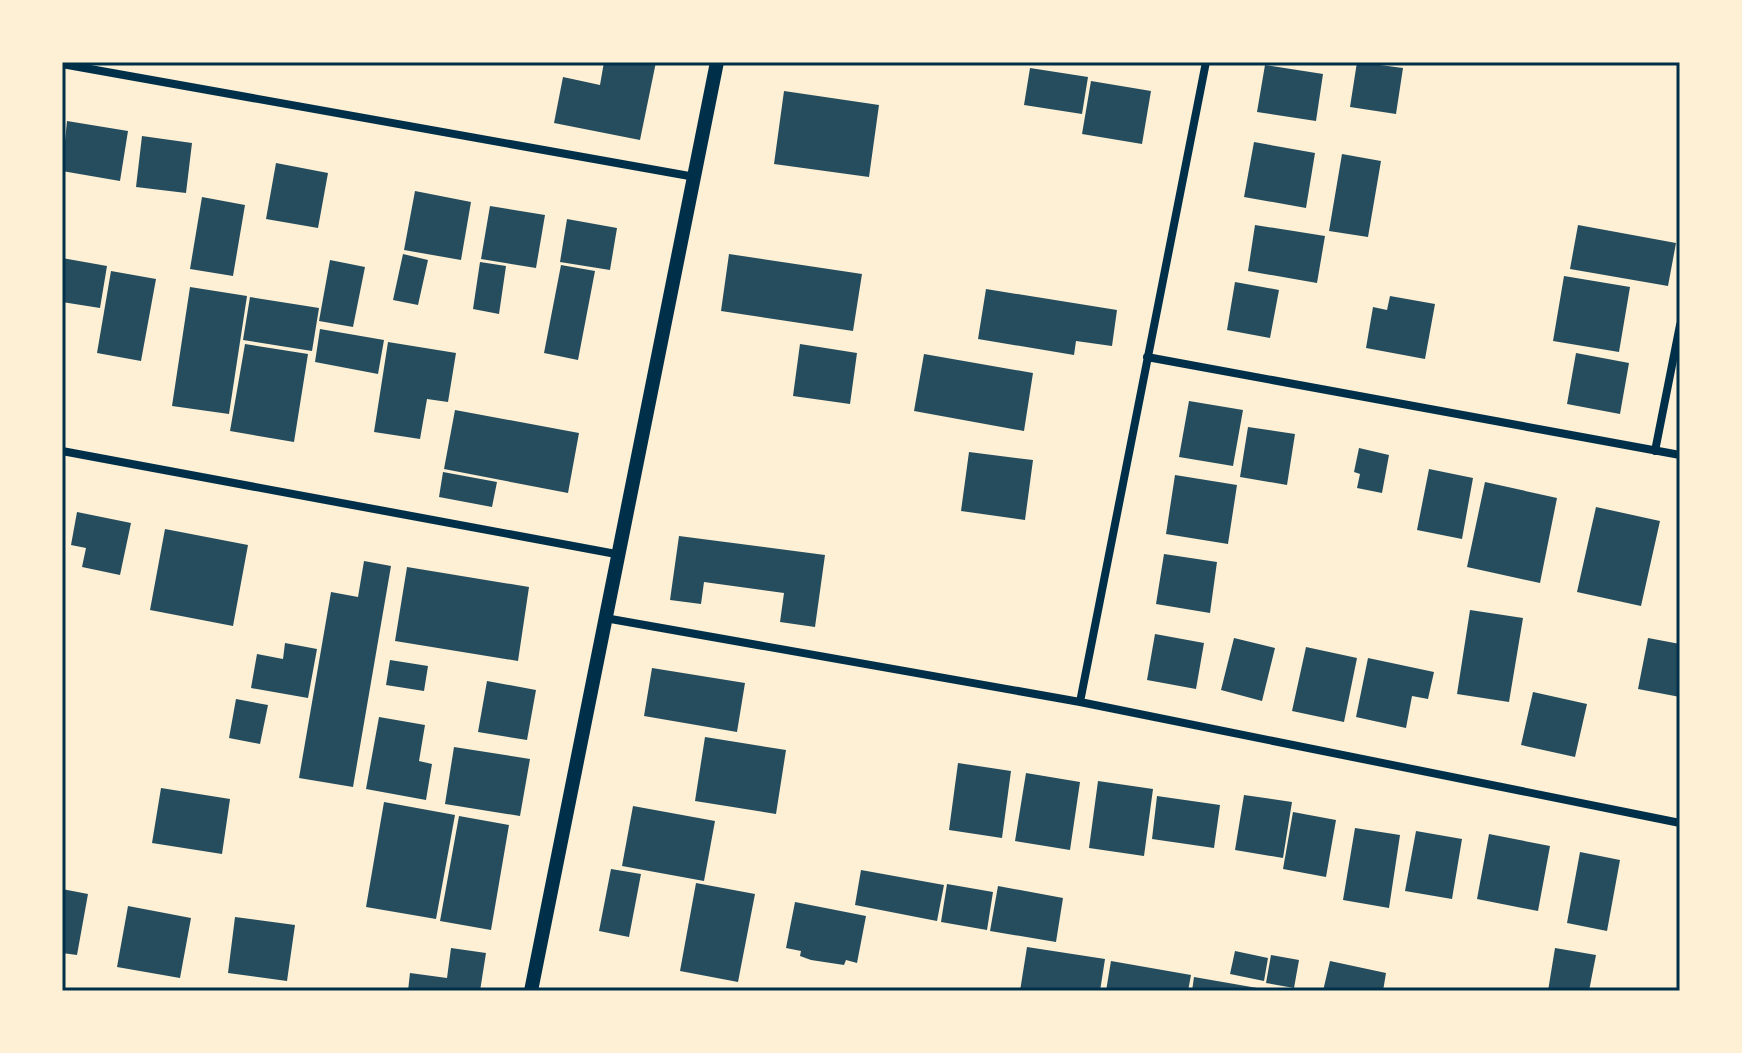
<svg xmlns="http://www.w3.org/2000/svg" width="1742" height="1053" font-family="Raleway,sans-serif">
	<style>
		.building { fill: #264d5e }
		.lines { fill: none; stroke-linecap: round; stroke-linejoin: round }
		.minor { stroke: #003049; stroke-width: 8 }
		.tertiary { stroke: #003049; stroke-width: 14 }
		.neatline { fill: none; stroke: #003049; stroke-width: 3 }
	</style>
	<rect width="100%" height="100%" fill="#fdf0d5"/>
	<path class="building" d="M604 62H656L640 140 554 123 563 77 600 85Z
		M1357 62 1403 68 1396 114 1350 107Z
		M1265 65 1323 74 1316 121 1257 112Z
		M1030 68 1088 77 1082 114 1024 105Z
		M1091 81 1151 91 1142 144 1082 134Z
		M784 91 879 105 869 177 774 164Z
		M67 121 128 131 120 181 62 171Z
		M142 136 192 143 186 193 136 187Z
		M1254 142 1315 153 1306 208 1244 197Z
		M1342 154 1381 161 1368 237 1329 231Z
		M276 163 328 173 318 228 266 219Z
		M415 191 471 202 461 260 404 250Z
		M202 197 245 205 233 276 190 269Z
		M490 206 545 215 536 268 481 259Z
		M567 219 617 228 610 270 560 262Z
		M1255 225 1325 236 1317 283 1248 271Z
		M1578 225 1676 243 1668 286 1570 269Z
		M403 254 428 260 418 305 393 300Z
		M729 254 862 274 853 331 721 311Z
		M62 258 107 266 100 308 62 302Z
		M330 260 365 267 353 327 319 321Z
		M480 262 506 266 499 314 473 309Z
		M561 265 595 271 578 360 544 353Z
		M111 271 156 279 141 361 97 353Z
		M1564 276 1630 287 1619 352 1553 341Z
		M1235 282 1279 290 1270 338 1227 330Z
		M190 287 247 296 229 414 172 406Z
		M986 289 1117 310 1112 346 1076 341 1074 355 978 339Z
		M1390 296 1435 304 1425 359 1366 348 1373 307 1387 310Z
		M250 297 319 308 312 351 243 340Z
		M320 329 384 340 378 374 315 362Z
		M388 342 456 353 448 402 427 399 420 439 374 432Z
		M245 344 308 354 294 442 230 431Z
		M800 344 857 353 850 404 793 396Z
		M1576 353 1629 363 1620 414 1567 404Z
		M924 354 1033 373 1024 431 914 411Z
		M1189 401 1243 410 1233 466 1179 457Z
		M455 410 579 433 568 493 444 469Z
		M1248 427 1295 434 1287 485 1240 477Z
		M1359 448 1389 455 1382 493 1357 488 1360 474 1354 472Z
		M969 452 1033 460 1025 520 961 511Z
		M1429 469 1473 478 1462 539 1417 530Z
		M443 472 497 482 492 507 439 497Z
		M1175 475 1237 485 1228 544 1166 534Z
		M1485 482 1557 498 1540 583 1467 567Z
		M1596 507 1660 521 1641 606 1577 592Z
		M77 512 131 523 120 575 82 567 86 548 71 545Z
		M165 529 248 545 233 626 150 610Z
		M679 536 825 555 815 627 780 622 784 593 704 582 701 604 670 600Z
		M1164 554 1217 562 1210 613 1156 604Z
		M364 561 391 566 353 787 299 778 331 592 358 597Z
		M407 567 529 587 518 661 395 641Z
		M1470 610 1523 618 1509 702 1457 694Z
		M1155 634 1204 643 1196 689 1147 680Z
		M1234 638 1275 648 1262 701 1221 690Z
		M1648 638 1680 644V697L1638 689Z
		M285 643 317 649 308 698 251 688 257 654 283 659Z
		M1306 647 1357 658 1344 722 1292 711Z
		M1368 658 1434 672 1428 699 1412 696 1406 728 1356 717Z
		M390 660 428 666 424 691 386 685Z
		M652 668 745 683 737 732 644 716Z
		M487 681 536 690 527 740 478 732Z
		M1533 692 1587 704 1575 757 1521 745Z
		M236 699 268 705 260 744 229 738Z
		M379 717 425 725 419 761 432 764 426 800 366 789Z
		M705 737 786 750 776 814 695 801Z
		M454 747 530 759 520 816 445 804Z
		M958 763 1011 771 1002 838 949 830Z
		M1026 773 1080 782 1070 850 1015 841Z
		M1098 781 1153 789 1144 856 1089 848Z
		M161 788 230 799 222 854 152 843Z
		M1244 795 1292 802 1283 858 1235 850Z
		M1157 796 1220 805 1214 848 1152 839Z
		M384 802 455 815 436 919 366 907Z
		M633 806 715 821 704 881 622 866Z
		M1293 812 1336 820 1326 877 1283 869Z
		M459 816 509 825 491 930 440 921Z
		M1355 828 1400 835 1389 908 1343 900Z
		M1416 831 1462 839 1452 899 1405 891Z
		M1489 834 1550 846 1538 911 1477 899Z
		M1580 852 1620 860 1607 931 1567 923Z
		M611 869 641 874 629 937 599 931Z
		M861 870 944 885 937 921 855 905Z
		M696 883 755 894 738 982 680 971Z
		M947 884 993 892 987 930 941 922Z
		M998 886 1063 898 1056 942 990 931Z
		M62 889 88 894 77 955 62 953Z
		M795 902 866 916 857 963 846 960 844 965 811 960 800 956 801 951 786 948Z
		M128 906 191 918 180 978 117 967Z
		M235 917 295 925 287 981 228 973Z
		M1027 947 1105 959 1100 991H1020Z
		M451 948 486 953 480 991H408L410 973 447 978Z
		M1555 948 1596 955 1589 991H1548Z
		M1235 951 1268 958 1264 981 1230 974Z
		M1271 955 1299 960 1294 988 1266 983Z
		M1111 961 1191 975 1188 991H1106Z
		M1330 961 1386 973 1383 991H1323Z
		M1194 977 1263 989V991H1192Z"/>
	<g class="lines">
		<path class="minor" d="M62 64 695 177
			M1147 357 1680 455
			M62 451 616 554
			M1655 451 1680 325
			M605 618 1080 702 1680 823
			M1080 702 1206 62"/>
		<path class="tertiary" d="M531 991 717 62"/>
	</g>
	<rect width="1742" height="1053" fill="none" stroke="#fdf0d5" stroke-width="128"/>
	<rect x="64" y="64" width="1614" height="925" class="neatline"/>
</svg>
